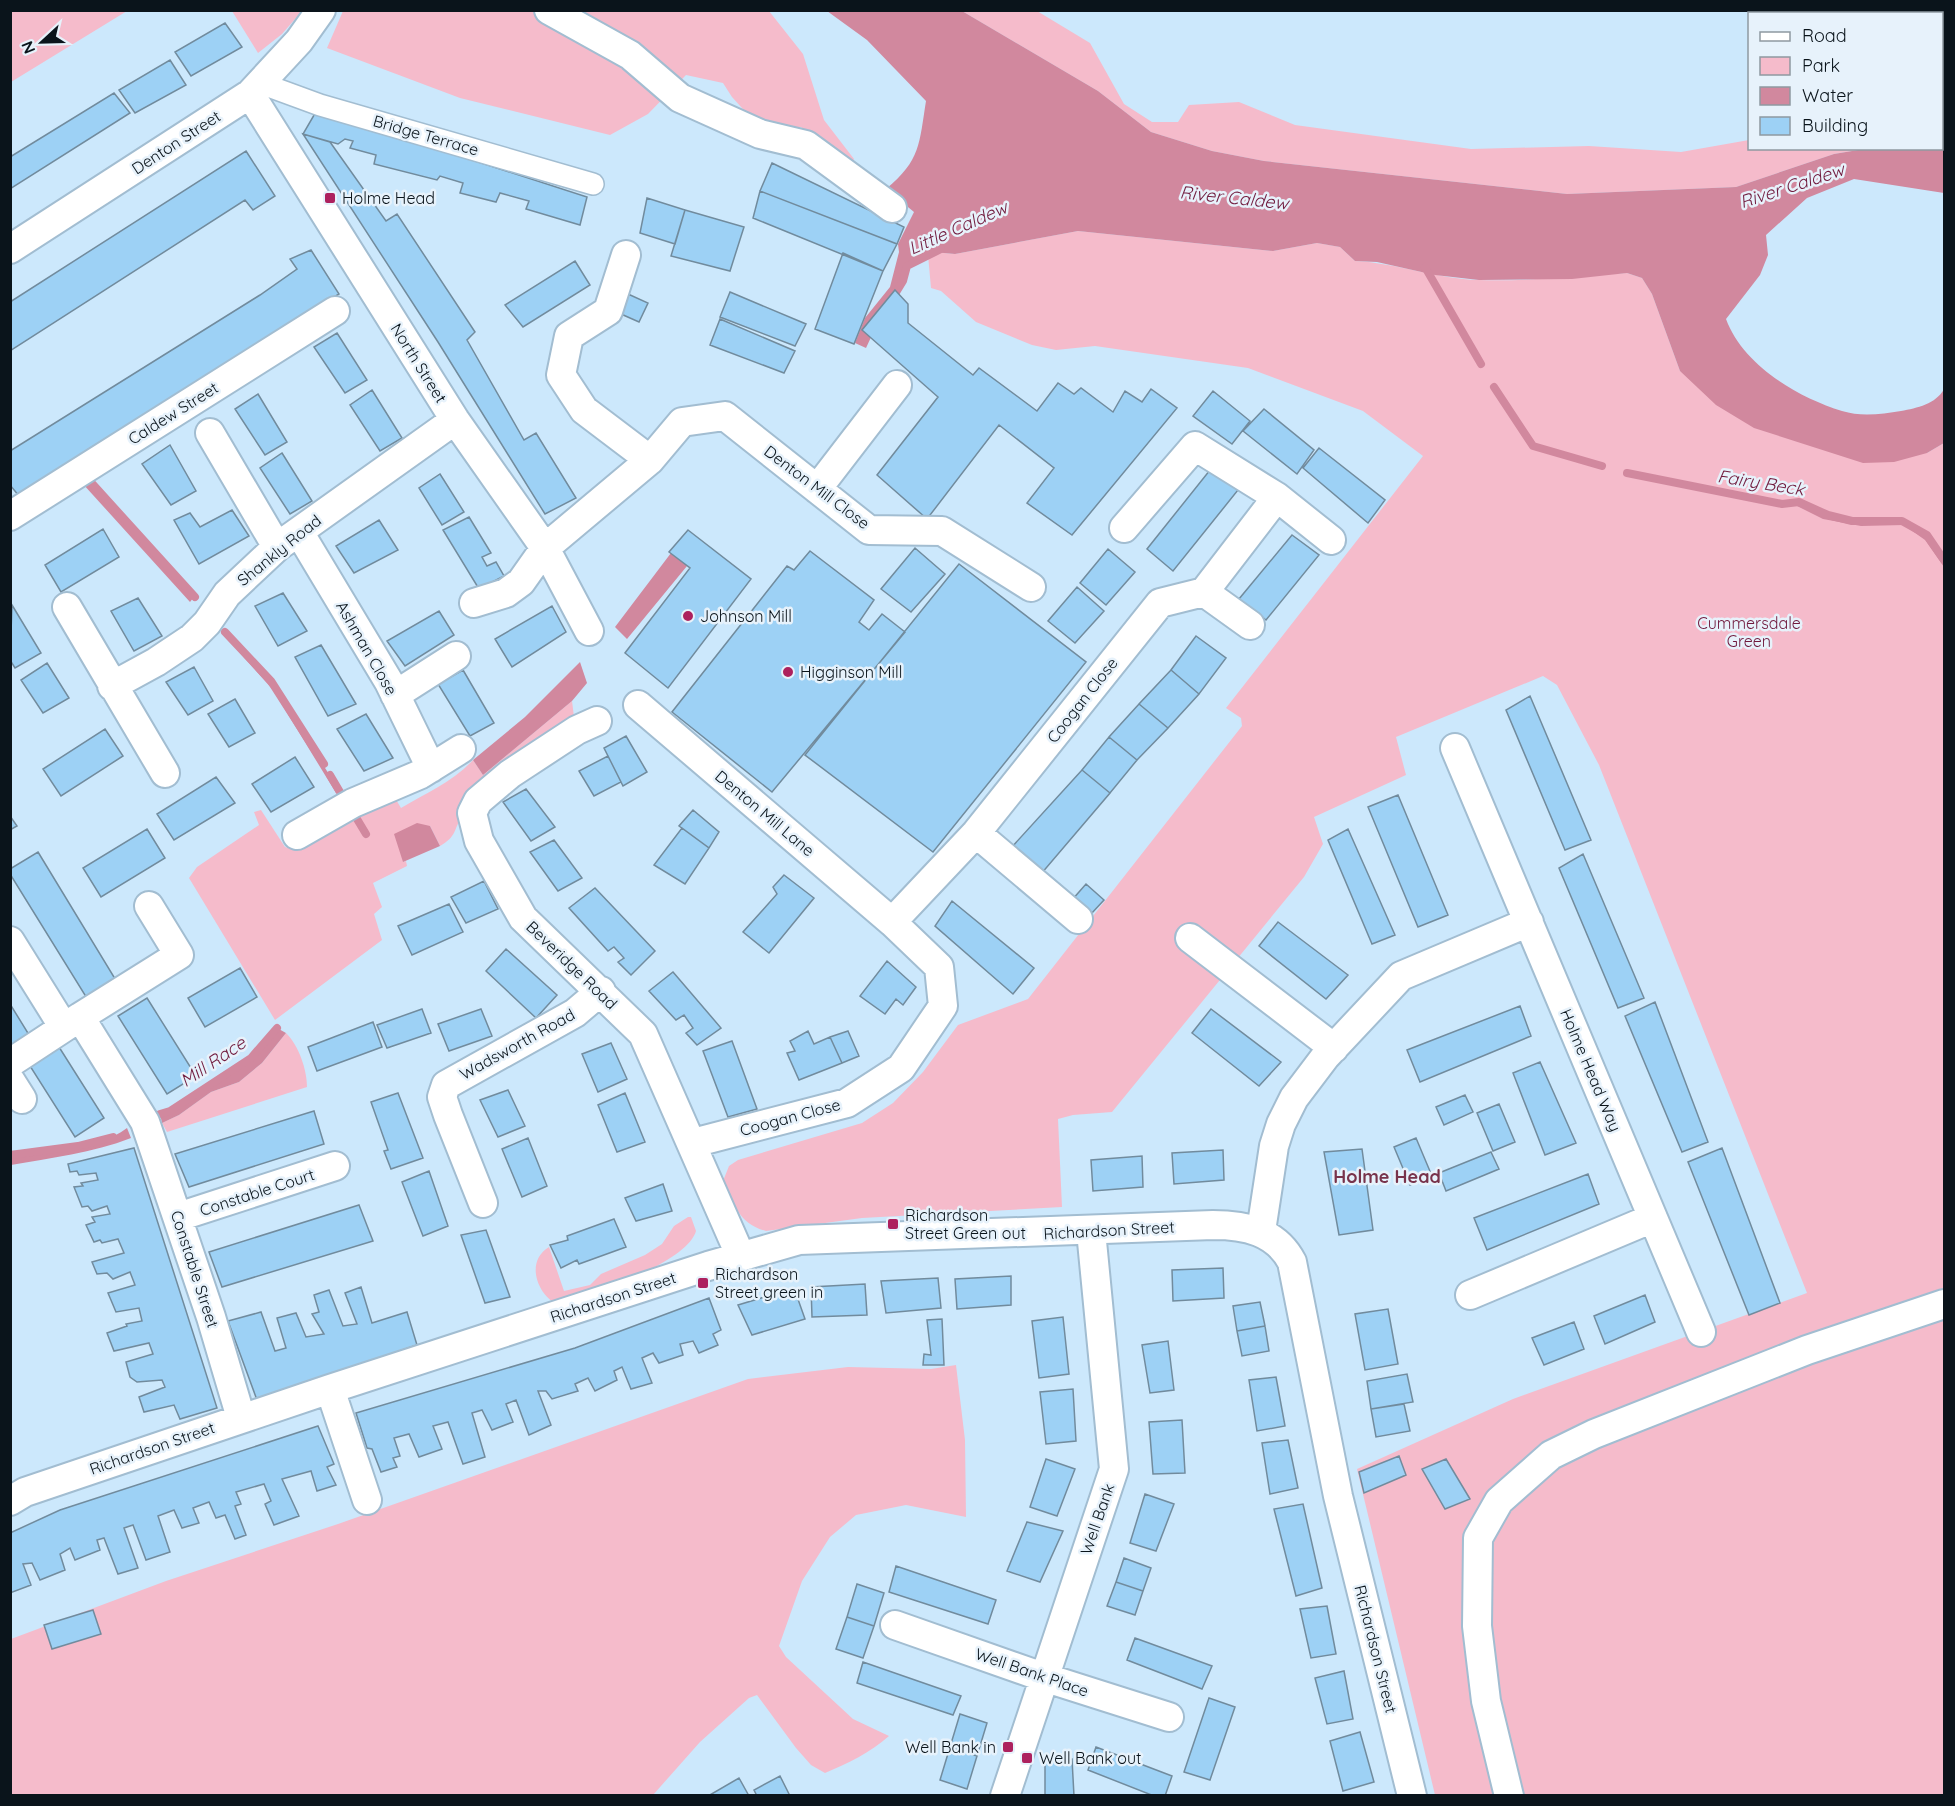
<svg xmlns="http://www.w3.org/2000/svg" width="1955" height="1806" font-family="Quicksand,sans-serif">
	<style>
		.green { fill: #f5bbcb }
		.water { fill: #d1889e }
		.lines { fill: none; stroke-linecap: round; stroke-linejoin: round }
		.stream { stroke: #d1889e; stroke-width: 8 }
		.building { fill: #9dd1f5; stroke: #718b9d; stroke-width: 1.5 }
		.pedestrian-casing { stroke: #a2bdd1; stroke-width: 24 }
		.minor-casing { stroke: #a2bdd1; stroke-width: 32 }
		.pedestrian { stroke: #fff; stroke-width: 21 }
		.minor { stroke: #fff; stroke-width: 28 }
		.poi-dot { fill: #ad215e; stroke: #e7f2fb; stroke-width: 2 }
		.labels { text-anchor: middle; stroke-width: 5; stroke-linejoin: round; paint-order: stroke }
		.street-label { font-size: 16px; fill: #0a141b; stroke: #e7f2fb }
		.poi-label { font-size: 16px; fill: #0a141b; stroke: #e7f2fb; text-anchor: start }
		.park-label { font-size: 16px; fill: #70193d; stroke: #e7f2fb }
		.water-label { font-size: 18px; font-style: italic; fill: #711b3e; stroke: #e7f2fb }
		.neighbourhood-label { font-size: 18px; font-weight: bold; fill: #78334b; stroke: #e7f2fb }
	</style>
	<rect width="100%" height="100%" fill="#cce8fc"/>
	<path class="green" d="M11 10H127V11L11 82Z
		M232 11H302L282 34 258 53Z
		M343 11H769L803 54 824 120 854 159 849 169 801 127 761 129 732 97 723 83 686 75 648 114 610 135 460 98 327 48Z
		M962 11H1037L1090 43 1124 104 1152 122H1178L1189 105 1239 102 1295 125 1471 149 1589 146 1681 152 1749 140 1750 148 1864 149 1834 154 1736 187 1567 194 1264 161 1212 151 1151 132 1098 91Z
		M1078 231 1273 251 1317 243 1340 247 1355 261C1397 263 1437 279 1479 280 1528 282 1578 275 1627 273L1642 278 1652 294 1680 371 1927 453 1944 443V1795H1435L1357 1469 1513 1399 1807 1293 1599 765 1557 685 1543 676 1396 737 1406 775 1314 817 1323 844 1304 877 1112 1112 1073 1115 1058 1119 1062 1207 862 1218 766 1231C739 1224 734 1204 723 1181L729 1166 738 1160 862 1123 893 1103 923 1072 958 1025 1028 999 1242 726 1241 718 1226 708 1423 456 1363 411 1248 368 1095 346 1056 350 1032 345 976 322 941 291 931 288 928 255 933 252 955 254Z
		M572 701 574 717 462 816C453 831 457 836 440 846L430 826 403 862 406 861 407 866 373 883 382 907 374 914 382 940 275 1020 189 878 197 867 259 825 254 812 261 810 285 847 292 849 395 798 401 808C426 793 453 782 473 760L483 775Z
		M286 1033C299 1046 307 1070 307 1087L167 1132 162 1123 179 1115 211 1092 239 1082 262 1063Z
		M688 1217H691L696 1231C687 1263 591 1295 560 1306 538 1297 524 1262 549 1247L564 1291 590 1285 601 1274 645 1255 662 1244 674 1226Z
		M956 1365 965 1440 966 1517 906 1505 856 1515 830 1537 802 1581 779 1646 786 1657 853 1719 889 1736C870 1753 848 1763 825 1773L811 1765 796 1748 757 1695 749 1698 700 1742 653 1795 11 1796V1639L166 1581 338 1524 748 1379 848 1367 931 1369Z"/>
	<path class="water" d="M827 11H962L1098 91 1151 132 1212 151 1264 161 1567 194 1736 187 1834 154 1864 149 1942 148V133H1944V193L1854 179 1807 198 1766 235 1768 255 1760 275 1726 319C1743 365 1797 397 1842 411 1861 417 1882 414 1901 411 1917 408 1936 404 1944 389V443L1927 453 1894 462 1863 463 1754 428 1716 405 1680 371 1652 294 1642 278 1627 273 1572 279 1479 280 1435 275 1377 262 1355 261 1340 247 1317 243 1273 251 1078 231 955 254 933 252 907 266 903 281 885 307 866 348 855 343 865 318 890 287 899 252 898 244 914 212 886 189C921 160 919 144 926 101L867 40Z
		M88 479 194 597 190 602 83 484Z
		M1799 502C1817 510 1833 516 1852 521 1887 529 1908 509 1935 547 1940 553 1945 558 1944 567L1925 540 1904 525 1861 526 1823 519 1795 505Z
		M671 553 687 566 627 639 615 627Z
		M225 632 271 681 340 792 336 793 273 690 224 635Z
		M580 662 587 683 572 701 483 775 473 760 525 717Z
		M417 823 430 826 440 846 403 862 394 834Z
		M277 1028 286 1033 262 1063 239 1082 211 1092 179 1115 162 1123 160 1114 170 1111 251 1058Z
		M127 1128 131 1138C93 1153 50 1158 11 1165V1155C48 1146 95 1152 127 1128Z"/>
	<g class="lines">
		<path class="stream" d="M1425 267 1481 364
			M892 299 903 281 907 266 941 249
			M1494 387 1533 446 1602 466
			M1627 473 1782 504 1799 502 1828 515 1852 521H1902L1927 535 1944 560
			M88 479 195 597
			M225 632 271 681 324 764
			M330 775 340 792
			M357 819 366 834
			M160 1114 170 1111 251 1058 277 1028
			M10 1155 78 1146 113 1137"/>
	</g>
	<path class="building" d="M225 23 242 47 191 76 175 52Z
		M170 60 186 85 135 113 119 90Z
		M114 93 130 113 10 189V157Z
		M317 110 587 197 580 225 526 209 529 201 500 193 496 202 460 193 463 183 440 176 437 180 374 164 376 155 350 148 353 141 345 139 338 144 303 134Z
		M303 134 330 142 386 221 397 214 475 332 467 340 524 440 536 433 576 498 545 514 438 342Z
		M246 151 275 196 253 210 245 200 10 351V302Z
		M772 163 904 227 897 244 760 191Z
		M760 191 897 244 883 271 753 218Z
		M647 198 685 210 675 244 640 233Z
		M685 210 744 227 730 271 671 256Z
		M311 250 339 294 89 449 19 496 10 485V451L260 295 297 269 290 259Z
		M843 253 883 271 854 344 815 329Z
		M575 261 590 285 523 327 505 305Z
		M895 290 908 304V323L973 375 979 368 1037 411 1058 383 1074 394 1081 388 1113 412 1125 391 1142 402 1151 389 1177 408 1072 535 1027 503 1054 468 999 425 927 519 877 475 938 397 862 330Z
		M730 292 806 324 795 346 720 317Z
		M628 294 648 303 639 322 621 314Z
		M720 319 795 351 784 373 710 345Z
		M337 333 367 380 345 393 314 347Z
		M372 390 402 438 380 451 350 405Z
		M1213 391 1250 421 1232 444 1193 416Z
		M258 394 287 442 265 455 235 409Z
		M1264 409 1314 450 1297 474 1243 431Z
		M170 445 196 491 171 505 142 464Z
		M1319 448 1385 500 1368 523 1303 468Z
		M282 453 312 501 290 514 260 468Z
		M1210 470 1238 490 1173 571 1147 549Z
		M440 474 464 512 442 525 419 488Z
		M232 510 249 536 199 564 174 520 190 513 200 527Z
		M469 517 491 553 482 557 487 566 496 562 504 576 479 589 443 530Z
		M379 520 398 550 354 573 336 546Z
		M103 529 119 557 61 592 45 565Z
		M688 530 751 579 668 688 625 653 690 568 669 552Z
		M1292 535 1319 555 1266 620 1239 599Z
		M915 548 945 574 911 612 881 589Z
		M1108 549 1135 572 1106 605 1080 583Z
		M810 551 874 600 859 622 869 630 882 614 905 632 772 792 672 712 787 566 794 570Z
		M959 564 1086 662 933 852 805 755Z
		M1077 587 1104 611 1075 643 1048 621Z
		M283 593 307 631 278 646 255 606Z
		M138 598 162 636 134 651 111 611Z
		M12 605 41 653 15 668 10 660Z
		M552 606 566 632 512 667 495 639Z
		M439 611 454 635 405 666 387 641Z
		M1196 636 1226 658 1199 694 1171 670Z
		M321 645 356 704 328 716 295 657Z
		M47 663 69 698 43 713 21 680Z
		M194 667 213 701 188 715 166 682Z
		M463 670 494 723 470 736 438 684Z
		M1171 670 1199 694 1168 728 1139 704Z
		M1530 696 1591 840 1565 850 1506 710Z
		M235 699 255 733 229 747 208 714Z
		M1139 704 1168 728 1137 760 1109 737Z
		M366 714 393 758 364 771 337 729Z
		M105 729 123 756 61 796 43 769Z
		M626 736 647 772 623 786 604 748Z
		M1109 737 1137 760 1110 793 1082 770Z
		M608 756 621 782 594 796 579 771Z
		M295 757 314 787 271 812 252 784Z
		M1082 770 1110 793 1041 874 1011 848Z
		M216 777 235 803 174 840 157 814Z
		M526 789 555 827 531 841 503 802Z
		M1398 795 1448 915 1418 927 1368 807Z
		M693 810 719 832 709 848 679 826Z
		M10 816 17 826 10 830Z
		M682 828 709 848 685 884 654 865Z
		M147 829 165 858 101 897 83 868Z
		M1348 829 1395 935 1372 944 1328 840Z
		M554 840 582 878 558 891 530 852Z
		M38 852 117 982 88 1000 10 874V869Z
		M1583 854 1644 998 1618 1008 1559 868Z
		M784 875 814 898 769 953 743 932 777 894 773 887Z
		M484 881 498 909 466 923 451 897Z
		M1086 884 1104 900 1091 914 1072 900Z
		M595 888 655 951 631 975 618 962 624 958 614 947 608 951 569 908Z
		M952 901 1034 968 1013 994 935 926Z
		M449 904 463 932 412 955 398 926Z
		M1278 922 1348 975 1326 999 1259 946Z
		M506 949 557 995 536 1018 486 971Z
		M887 961 916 987 903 1005 896 999 885 1014 860 996Z
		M240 968 257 997 205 1027 188 998Z
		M673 972 721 1028 697 1045 686 1033 693 1028 684 1015 676 1020 649 991Z
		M147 998 196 1076 167 1094 118 1016Z
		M1655 1002 1708 1142 1682 1152 1625 1016Z
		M10 1004 31 1038 10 1051Z
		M1520 1006 1531 1036 1420 1082 1407 1050Z
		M422 1009 431 1033 387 1048 377 1025Z
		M481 1009 492 1036 449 1051 438 1024Z
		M1211 1009 1281 1062 1259 1086 1192 1033Z
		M373 1022 382 1047 317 1071 308 1047Z
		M808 1031 814 1044 830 1037 842 1063 799 1080 787 1053 795 1051 790 1041Z
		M848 1031 859 1056 842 1063 830 1037Z
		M732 1041 757 1109 728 1117 703 1051Z
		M611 1043 627 1079 598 1092 582 1054Z
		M59 1047 104 1118 75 1137 30 1066Z
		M1540 1062 1576 1143 1545 1155 1513 1073Z
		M508 1090 525 1126 498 1137 480 1100Z
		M398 1093 423 1158 391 1169 384 1151 388 1150 371 1102Z
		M625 1093 645 1142 617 1152 598 1105Z
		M1465 1095 1473 1112 1444 1125 1436 1107Z
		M1499 1104 1515 1142 1493 1151 1477 1113Z
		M314 1111 324 1144 189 1187 175 1154Z
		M528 1138 547 1186 522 1197 502 1149Z
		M1416 1138 1432 1176 1410 1185 1394 1147Z
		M134 1148 217 1408 180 1419 174 1405 144 1412 139 1397 165 1387 162 1380 137 1382 130 1377 126 1362 153 1354 149 1343 114 1351 107 1333 127 1326 126 1324 142 1321 139 1308 116 1312 108 1293 135 1285 130 1272 113 1279 107 1273 97 1274 92 1262 124 1253 118 1239 102 1243 100 1240 94 1242 86 1225 95 1222 92 1217 110 1214 107 1206 92 1211 88 1206 82 1207 74 1187 83 1186 81 1183 98 1180 96 1173 79 1175 77 1171 70 1172 68 1164Z
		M1722 1148 1780 1303 1749 1315 1688 1162Z
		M1362 1149 1373 1230 1339 1235 1324 1152Z
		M1223 1150 1224 1180 1174 1184 1172 1153Z
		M1491 1152 1499 1169 1446 1191 1439 1173Z
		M1142 1156 1143 1187 1093 1191 1091 1160Z
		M429 1171 448 1226 423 1236 402 1182Z
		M1588 1174 1599 1204 1487 1250 1474 1218Z
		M663 1184 672 1211 636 1221 625 1198Z
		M359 1205 373 1241 222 1287 209 1252Z
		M614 1219 626 1247 579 1264 577 1260 561 1268 550 1245 568 1240 567 1236Z
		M486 1230 510 1297 485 1303 461 1235Z
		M1223 1268 1224 1298 1173 1301 1172 1270Z
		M1011 1276V1305L957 1309 955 1279Z
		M938 1278 941 1308 886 1313 881 1281Z
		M865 1284 867 1315 812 1317 811 1287Z
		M361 1287 372 1323 407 1312 417 1345 257 1400 228 1321 261 1312 275 1351 286 1348 277 1318 296 1313 306 1337 324 1334 312 1314 319 1312 314 1295 329 1290 343 1326 357 1324 345 1293Z
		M794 1288 805 1319 752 1335 738 1305Z
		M1645 1295 1655 1322 1605 1344 1594 1316Z
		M709 1298 721 1330 713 1334 718 1345 699 1353 693 1341 680 1344 683 1355 659 1363 653 1353 642 1358 652 1383 631 1389 622 1367 614 1371 617 1380 595 1391 588 1378 575 1384 578 1391 552 1399 546 1391H538L551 1425 529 1435 516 1400 506 1404 513 1422 492 1430 482 1410 472 1413 485 1457 463 1464 448 1422 433 1426 442 1449 419 1457 409 1434 394 1438 400 1456 393 1458 397 1467 381 1472 372 1449 367 1448 356 1413 575 1348Z
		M1260 1302 1265 1326 1237 1331 1233 1306Z
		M1388 1309 1398 1364 1365 1370 1355 1314Z
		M1063 1317 1069 1374 1039 1378 1032 1321Z
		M942 1319 944 1365H923L924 1354 931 1355 927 1320Z
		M1574 1322 1584 1349 1544 1365 1532 1338Z
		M1265 1326 1269 1351 1242 1356 1237 1331Z
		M1168 1341 1174 1390 1150 1393 1142 1345Z
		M1407 1374 1413 1402 1371 1409 1367 1381Z
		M1276 1377 1285 1426 1257 1431 1249 1380Z
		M1073 1389 1076 1441 1046 1444 1040 1392Z
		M1404 1404 1410 1431 1376 1437 1371 1409Z
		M1182 1420 1185 1473 1153 1474 1149 1422Z
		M318 1426 334 1464 327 1467 336 1485 317 1491 311 1471 282 1479 299 1516 274 1525 265 1504 271 1501 264 1484 236 1492 241 1504 235 1506 246 1535 235 1539 225 1515 216 1518 209 1502 193 1508 199 1523 182 1528 174 1510 158 1516 170 1552 146 1560 133 1525 124 1528 138 1568 118 1574 104 1538 97 1540 100 1550 75 1560 70 1548 60 1554 65 1570 40 1580 32 1563 23 1564 31 1585 10 1593V1533L60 1510Z
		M1288 1440 1298 1488 1270 1494 1262 1443Z
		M1399 1456 1406 1475 1364 1493 1359 1472Z
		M1046 1459 1075 1469 1057 1516 1030 1507Z
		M1446 1459 1470 1499 1445 1509 1422 1469Z
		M1145 1494 1174 1504 1156 1551 1130 1543Z
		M1303 1504 1322 1588 1296 1596 1274 1509Z
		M1027 1522 1063 1531 1040 1582 1007 1571Z
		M1124 1558 1151 1568 1143 1591 1116 1582Z
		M896 1566 996 1600 988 1624 889 1592Z
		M1116 1582 1143 1591 1135 1615 1107 1606Z
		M857 1584 884 1593 874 1626 847 1617Z
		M1327 1606 1336 1654 1311 1658 1300 1609Z
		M93 1610 101 1634 52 1649 44 1625Z
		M847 1617 874 1626 863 1658 836 1649Z
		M1135 1638 1212 1666 1202 1689 1127 1660Z
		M863 1662 961 1696 953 1715 857 1683Z
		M1344 1671 1353 1719 1327 1724 1315 1678Z
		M1209 1698 1235 1707 1210 1780 1184 1772Z
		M960 1714 987 1723 977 1756 950 1747Z
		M1360 1732 1374 1782 1343 1791 1330 1741Z
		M950 1747 977 1756 967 1789 940 1780Z
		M1096 1747 1172 1776 1165 1796H1154L1088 1770Z
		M1072 1759 1074 1796H1045V1761Z
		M780 1776 790 1796H757L754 1790Z
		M739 1778 749 1796H708Z"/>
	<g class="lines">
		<defs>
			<path id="pedestrian" d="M260 83 320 105 593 184"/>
			<path id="minor" d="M549 10 630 55 680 98 760 134 806 145 892 208
				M250 94 455 420 545 548 589 631
				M10 249 250 94 299 41 321 10
				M626 255 608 311 569 336 561 375 584 410 650 460
				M210 433 277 547
				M817 489 897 385
				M10 516 335 311
				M1124 528 1195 446 1277 497 1331 540
				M299 532 389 682 431 768
				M1204 592 1277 497
				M474 603 506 593 521 582 545 548 650 460 682 422 725 416 869 530 942 531 1031 587
				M67 607 165 773
				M112 686 156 662 192 638 207 623 227 594 277 547 455 420
				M395 695 456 656
				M638 705 892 922 939 967 943 1006 901 1068 847 1103 693 1143
				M597 721 577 730 510 774 478 801 472 813 479 841 523 918 643 1034 741 1257
				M1455 748 1701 1332
				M976 833 1078 919
				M297 835 353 803 421 774 461 749
				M149 906 179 955 80 1017 145 1122 211 1317 241 1418
				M892 922 976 833 1160 603 1204 592 1250 625
				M1190 938 1334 1048
				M10 941 58 1018
				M10 1063 80 1017
				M10 1080 22 1099
				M483 1203 448 1115 442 1097 446 1085 575 1013 601 991
				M178 1217 335 1166
				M1261 1231 1274 1146 1281 1124 1294 1098 1325 1057 1401 976 1529 922
				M1470 1295 1653 1218
				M330 1389 367 1500
				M10 1501 25 1492 330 1389 708 1266 799 1240 1213 1225C1245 1225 1276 1231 1292 1262L1338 1496 1412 1796
				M895 1625 1043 1677 1169 1717
				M1005 1796 1114 1469 1091 1231
				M1509 1796 1486 1701 1477 1626 1478 1538 1499 1501 1551 1455 1594 1434 1807 1350 1944 1304"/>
		</defs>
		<use href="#pedestrian" class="pedestrian-casing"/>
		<use href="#minor" class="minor-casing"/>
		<use href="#pedestrian" class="pedestrian"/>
		<use href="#minor" class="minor"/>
	</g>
	<g class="poi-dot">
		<rect x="324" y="192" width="12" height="12" rx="3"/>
		<circle cx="688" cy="616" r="6"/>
		<circle cx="788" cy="672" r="6"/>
		<rect x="887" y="1218" width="12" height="12" rx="3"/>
		<rect x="697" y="1277" width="12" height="12" rx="3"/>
		<rect x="1002" y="1741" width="12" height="12" rx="3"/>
		<rect x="1021" y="1752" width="12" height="12" rx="3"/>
	</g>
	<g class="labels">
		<g class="street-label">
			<text transform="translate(426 135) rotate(16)" y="6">Bridge Terrace</text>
			<text transform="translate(176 142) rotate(-33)" y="6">Denton Street</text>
			<text transform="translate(419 363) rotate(58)" y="6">North Street</text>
			<text transform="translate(173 413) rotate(-32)" y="6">Caldew Street</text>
			<text transform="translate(817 487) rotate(37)" y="6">Denton Mill Close</text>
			<text transform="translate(279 550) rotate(-39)" y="6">Shankly Road</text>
			<text transform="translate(367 648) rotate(60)" y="6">Ashman Close</text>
			<text transform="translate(1082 700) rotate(-52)" y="6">Coogan Close</text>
			<text transform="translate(765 813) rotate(40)" y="6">Denton Mill Lane</text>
			<text transform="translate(572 965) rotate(44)" y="6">Beveridge Road</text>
			<text transform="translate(517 1044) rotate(-29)" y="6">Wadsworth Road</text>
			<text transform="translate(1591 1070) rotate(67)" y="6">Holme Head Way</text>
			<text transform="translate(790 1117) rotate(-15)" y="6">Coogan Close</text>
			<text transform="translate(257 1192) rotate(-18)" y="6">Constable Court</text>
			<text transform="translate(1109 1230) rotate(-3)" y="6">Richardson Street</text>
			<text transform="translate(195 1269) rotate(72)" y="6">Constable Street</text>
			<text transform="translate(613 1297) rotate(-18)" y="6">Richardson Street</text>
			<text transform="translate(152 1448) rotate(-19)" y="6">Richardson Street</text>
			<text transform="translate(1097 1519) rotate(-71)" y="6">Well Bank</text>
			<text transform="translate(1376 1649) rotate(76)" y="6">Richardson Street</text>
			<text transform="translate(1032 1672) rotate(19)" y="6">Well Bank Place</text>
		</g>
		<g class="poi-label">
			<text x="342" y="204">Holme Head</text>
			<text x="700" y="622">Johnson Mill</text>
			<text x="800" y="678">Higginson Mill</text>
			<text x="905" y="1221">Richardson<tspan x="905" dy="18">Street Green out</tspan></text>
			<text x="715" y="1280">Richardson<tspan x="715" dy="18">Street green in</tspan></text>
			<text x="996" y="1753" text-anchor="end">Well Bank in</text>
			<text x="1039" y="1764">Well Bank out</text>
		</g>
		<g class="park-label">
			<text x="1749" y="629">Cummersdale<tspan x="1749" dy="18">Green</tspan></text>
		</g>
		<g class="water-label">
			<text transform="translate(1792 186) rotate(-18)" y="6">River Caldew</text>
			<text transform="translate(1234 198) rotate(6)" y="6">River Caldew</text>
			<text transform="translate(958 228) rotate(-24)" y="6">Little Caldew</text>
			<text transform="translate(1761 483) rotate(9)" y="6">Fairy Beck</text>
			<text transform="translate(213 1062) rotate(-34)" y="6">Mill Race</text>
		</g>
		<g class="neighbourhood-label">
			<text x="1387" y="1183">Holme Head</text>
		</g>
	</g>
	<rect width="1955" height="1806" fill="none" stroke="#0a141b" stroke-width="24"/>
	<rect x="1748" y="12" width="195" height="138" fill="#e7f2fb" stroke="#8f99a1" stroke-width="1.5"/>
	<rect x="1760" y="32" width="30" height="9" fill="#ffffff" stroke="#8f99a1" stroke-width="1.5"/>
	<text x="1802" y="42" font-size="18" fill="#0a141b">Road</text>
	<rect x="1760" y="57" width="30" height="18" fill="#f5bbcb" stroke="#8f99a1" stroke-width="1.5"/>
	<text x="1802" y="72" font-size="18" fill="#0a141b">Park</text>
	<rect x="1760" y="87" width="30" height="18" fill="#d1889e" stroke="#8f99a1" stroke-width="1.5"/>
	<text x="1802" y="102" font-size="18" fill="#0a141b">Water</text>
	<rect x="1760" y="117" width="30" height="18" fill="#9dd1f5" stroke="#8f99a1" stroke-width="1.5"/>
	<text x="1802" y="132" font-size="18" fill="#0a141b">Building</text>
	<g transform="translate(42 42) rotate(248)" stroke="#e7f2fb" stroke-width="4.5" paint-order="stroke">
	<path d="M0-4.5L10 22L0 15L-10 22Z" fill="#0a141b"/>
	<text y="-9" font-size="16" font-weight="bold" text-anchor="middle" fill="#0a141b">N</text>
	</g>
</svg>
